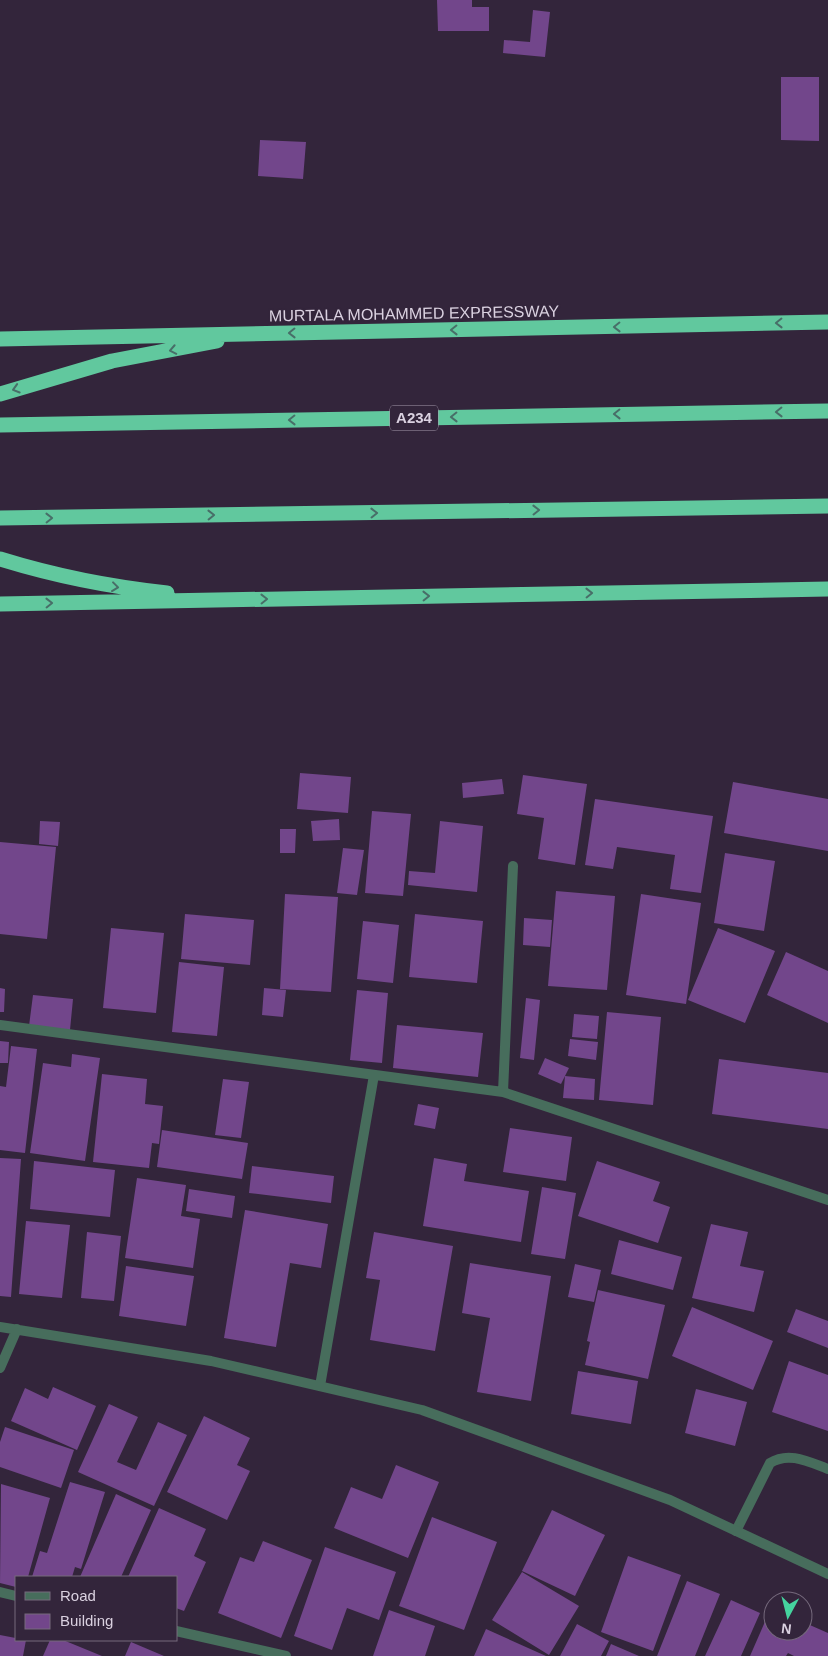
<svg xmlns="http://www.w3.org/2000/svg" width="828" height="1656" font-family="Arial,sans-serif">
	<style>
		.building { fill: #72468b }
		.lines { fill: none; stroke-linecap: round; stroke-linejoin: round }
		.lane { stroke: #476d5c; stroke-width: 10 }
		.street { stroke: #476d5c; stroke-width: 10 }
		.highway { stroke: #61c89e; stroke-width: 15 }
		.oneway { stroke: #486e68 }
		.labels { text-anchor: middle; stroke-width: 4; stroke-linejoin: round; paint-order: stroke }
		.shield { fill: #33253b; stroke: #a89dae; stroke-width: 1 }
		.shield-label { font-size: 15px; font-weight: bold; fill: #dad1e0 }
		.street-label { font-size: 16px; fill: #dad1e0; stroke: #33253b }
	</style>
	<rect width="100%" height="100%" fill="#33253b"/>
	<path class="building" d="M437 0H472V7H489V31H438Z
		M533 10 550 12 545 57 503 53 504 40 530 42Z
		M781 77H819V141L781 140Z
		M260 140 306 142 303 179 258 176Z
		M300 773 351 777 348 813 297 809Z
		M523 775 587 784 575 865 538 859 544 818 517 814Z
		M502 779 504 794 463 798 462 783Z
		M733 782 828 799V851L724 833Z
		M595 799 713 816 701 893 670 889 675 855 617 847 613 869 585 865Z
		M372 811 411 814 403 896 365 893Z
		M339 819 340 840 313 841 311 821Z
		M40 821 60 822 58 846 39 844Z
		M440 821 483 826 477 892 408 885 409 871 435 873Z
		M280 829H296L295 853H280Z
		M0 842 56 847 47 939 0 934Z
		M343 848 364 850 357 895 337 893Z
		M725 853 775 861 764 931 714 923Z
		M556 891 615 896 607 990 548 986Z
		M285 894 338 897 331 992 280 989Z
		M641 894 701 903 686 1004 626 995Z
		M185 914 254 920 250 965 181 959Z
		M415 914 483 921 477 983 409 977Z
		M524 918 552 920 550 947 523 945Z
		M363 921 399 925 393 983 357 979Z
		M111 928 164 933 156 1013 103 1008Z
		M718 928 775 951 745 1023 688 1000Z
		M786 952 828 971V1023L767 995Z
		M179 962 224 967 217 1036 172 1032Z
		M0 988 5 989 4 1012H0Z
		M264 988 286 990 283 1017 262 1015Z
		M357 990 388 993 382 1063 350 1060Z
		M33 995 73 999 70 1030 29 1026Z
		M526 998 540 1000 534 1060 520 1058Z
		M607 1012 661 1017 653 1105 599 1100Z
		M574 1014 599 1016 597 1039 572 1037Z
		M397 1025 483 1033 478 1077 393 1068Z
		M570 1039 598 1042 596 1060 568 1056Z
		M0 1041 9 1042 8 1063H0Z
		M11 1046 37 1049 25 1153 0 1150V1086L6 1087Z
		M72 1054 100 1058 85 1161 30 1153 43 1063 71 1067Z
		M545 1058 569 1068 561 1084 538 1074Z
		M719 1059 828 1073V1129L712 1114Z
		M102 1074 147 1079 145 1104 163 1106 159 1144 152 1143 149 1168 93 1162Z
		M565 1076 595 1079 594 1100 563 1098Z
		M223 1079 249 1082 241 1138 215 1135Z
		M418 1104 439 1108 435 1129 414 1125Z
		M510 1128 572 1137 566 1181 503 1172Z
		M162 1130 248 1143 242 1179 157 1167Z
		M0 1158 21 1159 11 1297 0 1296Z
		M434 1158 467 1164 464 1181 529 1191 521 1242 423 1226Z
		M34 1161 115 1170 110 1217 30 1209Z
		M597 1161 660 1182 653 1201 670 1207 658 1243 578 1216Z
		M252 1166 334 1176 331 1203 249 1193Z
		M137 1178 186 1185 181 1216 200 1219 193 1268 125 1258Z
		M542 1187 576 1193 565 1259 531 1254Z
		M189 1189 235 1196 232 1218 186 1211Z
		M245 1210 328 1224 321 1268 290 1263 276 1347 224 1338Z
		M26 1221 70 1225 62 1298 19 1294Z
		M711 1224 748 1232 740 1266 764 1271 754 1312 692 1298Z
		M87 1232 121 1236 114 1301 81 1298Z
		M374 1232 453 1246 435 1351 370 1340 380 1280 366 1278Z
		M619 1240 682 1257 673 1290 611 1274Z
		M470 1263 551 1276 531 1401 477 1392 490 1318 462 1313Z
		M575 1264 601 1270 594 1302 568 1297Z
		M126 1266 194 1276 186 1326 119 1316Z
		M598 1290 665 1305 648 1379 585 1365 590 1342 587 1341Z
		M692 1307 773 1341 753 1390 672 1356Z
		M796 1309 828 1321V1348L787 1332Z
		M789 1361 828 1375V1431L772 1412Z
		M578 1371 638 1381 631 1424 571 1414Z
		M53 1387 96 1406 77 1450 11 1421 25 1388 48 1399Z
		M696 1389 747 1402 735 1446 685 1433Z
		M109 1404 138 1417 117 1462 136 1470 158 1422 187 1435 154 1506 78 1472Z
		M204 1416 250 1438 237 1465 250 1471 227 1520 167 1492Z
		M5 1427 74 1450 61 1488 0 1467V1442Z
		M396 1465 439 1482 408 1558 334 1528 351 1487 382 1499Z
		M70 1482 105 1492 81 1569 75 1567 72 1577H32L40 1551 47 1553Z
		M1 1484 50 1498 28 1577H16V1587L0 1583Z
		M116 1494 151 1510 121 1577H80Z
		M159 1508 206 1529 194 1556 206 1562 184 1611 176 1608V1577H128Z
		M552 1510 605 1535 575 1596 522 1571Z
		M432 1517 497 1542 464 1630 399 1606Z
		M263 1541 312 1560 281 1638 218 1613 240 1557 254 1562Z
		M325 1547 396 1572 379 1620 347 1608 332 1650 294 1636Z
		M628 1556 681 1575 653 1651 601 1632Z
		M522 1572 579 1606 549 1655 492 1620Z
		M687 1581 720 1594 695 1656H657Z
		M731 1600 760 1613 741 1656H705Z
		M771 1608H773V1631H803V1622L828 1633V1656H794L788 1653 786 1656H750Z
		M389 1610 435 1626 425 1656H373Z
		M577 1624 609 1641 601 1656H560Z
		M486 1629 546 1656H474Z
		M0 1635 26 1640 23 1656H0Z
		M50 1640H63L102 1656H43Z
		M131 1642 164 1656H125Z
		M611 1644 639 1656H606Z"/>
	<g class="lines">
		<path class="lane" d="M736 1531 770 1463C789 1451 809 1462 828 1469"/>
		<path class="street" d="M0 1025 503 1092 828 1200
			M503 1092 513 866
			M0 1327 211 1361 422 1410 670 1500 828 1574
			M0 1368 17 1329
			M320 1386 374 1075
			M0 1592 16 1596
			M176 1631 286 1656"/>
		<path class="highway" d="M0 339 828 322
			M0 394 112 361 217 341
			M0 425 828 411
			M0 518 828 506
			M0 559C55 576 110 587 167 593
			M0 604 828 589"/>
	</g>
	<defs><path id="oneway-chevron" d="M-2-3.5L2.5 0L-2 3.5" fill="none" stroke-width="1.6" stroke-linecap="round" stroke-linejoin="round" transform="scale(1.25)"/></defs>
	<g class="oneway">
		<use href="#oneway-chevron" transform="translate(779 323) rotate(179)"/>
		<use href="#oneway-chevron" transform="translate(617 327) rotate(179)"/>
		<use href="#oneway-chevron" transform="translate(454 330) rotate(179)"/>
		<use href="#oneway-chevron" transform="translate(292 333) rotate(179)"/>
		<use href="#oneway-chevron" transform="translate(173 350) rotate(169)"/>
		<use href="#oneway-chevron" transform="translate(16 389) rotate(163)"/>
		<use href="#oneway-chevron" transform="translate(779 412) rotate(179)"/>
		<use href="#oneway-chevron" transform="translate(617 414) rotate(179)"/>
		<use href="#oneway-chevron" transform="translate(454 417) rotate(179)"/>
		<use href="#oneway-chevron" transform="translate(292 420) rotate(179)"/>
		<use href="#oneway-chevron" transform="translate(536 510) rotate(-1)"/>
		<use href="#oneway-chevron" transform="translate(374 513) rotate(-1)"/>
		<use href="#oneway-chevron" transform="translate(211 515) rotate(-1)"/>
		<use href="#oneway-chevron" transform="translate(49 518) rotate(-1)"/>
		<use href="#oneway-chevron" transform="translate(115 587) rotate(7)"/>
		<use href="#oneway-chevron" transform="translate(589 593) rotate(-1)"/>
		<use href="#oneway-chevron" transform="translate(426 596) rotate(-1)"/>
		<use href="#oneway-chevron" transform="translate(264 599) rotate(-1)"/>
		<use href="#oneway-chevron" transform="translate(49 603) rotate(-1)"/>
	</g>
	<g class="labels">
		<rect class="shield" x="390" y="405.5" width="48" height="25" rx="4"/>
		<g class="shield-label">
			<text x="414" y="423">A234</text>
		</g>
		<g class="street-label">
			<text transform="translate(414 313) rotate(-1)" y="6">MURTALA MOHAMMED EXPRESSWAY</text>
		</g>
	</g>
	<rect x="15" y="1576" width="162" height="65" fill="#33253b" stroke="#766a7d"/>
	<rect x="25" y="1592" width="25" height="8" fill="#476d5c" stroke="#766a7d"/>
	<text x="60" y="1601" font-size="15" fill="#dad1e0">Road</text>
	<rect x="25" y="1614" width="25" height="15" fill="#72468b" stroke="#766a7d"/>
	<text x="60" y="1626" font-size="15" fill="#dad1e0">Building</text>
	<g transform="translate(788 1616) rotate(187)"><circle r="24" fill="#33253b" stroke="#766a7d"/>
	<path d="M0-4L9 19L0 12L-9 19Z" fill="#45d49f"/>
	<text y="-8" font-size="14" font-weight="bold" text-anchor="middle" fill="#dad1e0">N</text>
	</g>
</svg>
